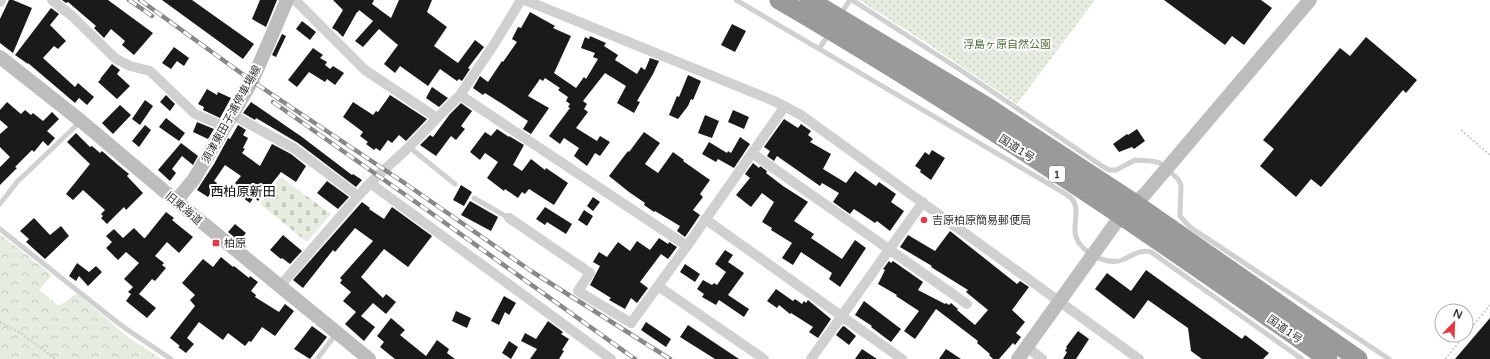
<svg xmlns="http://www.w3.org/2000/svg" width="1490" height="359" font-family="'Varela Round','Noto Sans JP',sans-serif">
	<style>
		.forest { fill: url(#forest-crowns) }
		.cemetery { fill: url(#cemetery-stones) }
		.park { fill: url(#park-dots) }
		.building { fill: #1a1a1a }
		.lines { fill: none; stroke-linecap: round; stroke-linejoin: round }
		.path { stroke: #cdcdcd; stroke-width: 2; stroke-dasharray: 2 2; stroke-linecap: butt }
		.lane { stroke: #d0d0d0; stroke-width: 5 }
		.street { stroke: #d0d0d0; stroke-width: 10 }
		.secondary { stroke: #bdbdbd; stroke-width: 14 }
		.highway { stroke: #9a9a9a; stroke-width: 19 }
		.rail-casing { stroke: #888; stroke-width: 4.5 }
		.rail { stroke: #fff; stroke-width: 3; stroke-dasharray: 9; stroke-linecap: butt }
		.poi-dot { fill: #e63946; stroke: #fff; stroke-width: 1.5 }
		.labels { text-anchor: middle; stroke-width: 4; stroke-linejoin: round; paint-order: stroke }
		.shield { fill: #fff; stroke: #707070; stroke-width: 1 }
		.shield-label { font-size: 10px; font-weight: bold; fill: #333 }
		.park-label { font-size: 11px; fill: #56703f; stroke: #fff }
		.street-label { font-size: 11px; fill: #333; stroke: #fff }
		.poi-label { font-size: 11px; fill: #333; stroke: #fff; text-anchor: start }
		.quarter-label { font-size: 13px; fill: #000; stroke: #fff }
	</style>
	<defs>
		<pattern id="forest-crowns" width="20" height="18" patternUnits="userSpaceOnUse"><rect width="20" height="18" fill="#e6ecdf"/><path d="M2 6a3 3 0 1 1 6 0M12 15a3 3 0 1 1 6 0" fill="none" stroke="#c6cbc0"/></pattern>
		<pattern id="cemetery-stones" width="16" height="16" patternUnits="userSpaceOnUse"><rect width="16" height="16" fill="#e6ecdf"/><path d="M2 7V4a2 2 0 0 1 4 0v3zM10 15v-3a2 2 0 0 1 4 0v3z" fill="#c6cbc0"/></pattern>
		<pattern id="park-dots" width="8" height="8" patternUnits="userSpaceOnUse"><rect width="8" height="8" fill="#e6ecdf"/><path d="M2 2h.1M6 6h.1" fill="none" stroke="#c6cbc0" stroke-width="1.8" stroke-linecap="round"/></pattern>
	</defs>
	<rect width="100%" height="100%" fill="#fff"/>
	<path class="forest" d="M0 234 52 275 39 290 59 306 77 293 128 337 161 359H0Z"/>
	<path class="cemetery" d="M281 177 331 214 307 242 260 204Z"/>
	<path class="park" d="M859 0H1095L1017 104 930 45Z"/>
	<path class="building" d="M9 0H13L32 8 13 53 0 43V19Z
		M62 0H108L153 33 134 55 122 45 125 41 111 29 104 38 94 28 96 26 68 2 66 3Z
		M162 0H192L254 44 243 59Z
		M260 0H277L266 27 252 19Z
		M333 0H374L372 4 391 18 399 0H432L427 12 447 27 434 46 458 63 475 40 484 47 468 68 470 69 462 81 459 79 457 81 440 69 428 86 400 66 395 73 384 64 398 45 379 29 363 47 355 41 373 21 359 10 358 12H357L343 37 337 31 332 28 343 10Z
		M1164 0H1261L1272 8 1244 45 1232 36 1225 45Z
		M51 8 59 14 50 25 66 41 58 49 54 46 43 58 75 87 78 83 94 97 87 105 79 98 75 103 28 63V64L15 55Z
		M530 12 555 26 553 28 571 36 554 73 576 88 584 77 586 79 598 59 593 57 595 53 581 48 585 37 589 39 590 36 606 43 604 46 618 55 615 60 637 74 641 67 645 70 650 58 659 61 653 74 637 101 640 102 634 113 617 103 626 86 605 73 583 101 587 104 584 109 588 112 576 128 597 141 600 136 610 142 600 156 595 153 587 166 574 156 579 148 564 138 560 144 549 136 570 108 568 107 570 104 566 101 568 97 558 90 560 88 545 78 543 81 540 79 528 96 549 108 531 134 523 129 528 121 504 105 485 93 483 95 473 88 480 76 488 82 502 61 503 62 517 42 512 39 518 27 521 28Z
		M302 21 316 32 310 40 296 29Z
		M732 24 746 31 735 52 721 45Z
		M282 34 286 36 276 57 272 55Z
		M1366 37 1417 80 1406 93 1403 90 1321 187 1311 179 1296 197 1260 166 1274 149 1263 140 1340 48 1350 56Z
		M174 47 189 58 184 66 177 61 171 69 162 63Z
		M313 48 323 55 320 58 327 62 325 65 330 69 333 66 344 73 335 85 327 79 325 82 309 72 297 87 288 80Z
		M112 64 120 70 117 74 130 86 117 99 98 82 101 79H100Z
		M688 75 701 81 693 100 691 99 688 106 678 119 669 115 677 96 679 97Z
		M432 87 448 98 439 107 426 98Z
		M207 89 217 95 218 92 231 98 220 118 203 110 204 107 198 104Z
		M166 95 175 104 170 111 160 102Z
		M390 95 427 119 406 141 399 135 392 143 388 140 380 151 376 148 374 150 366 144 368 142 360 136 363 132 343 117 353 102 373 115 376 111 378 112Z
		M145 100 153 106 140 125 132 119Z
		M7 102 21 114 25 110 31 115 33 113 43 121 52 112 59 119 47 131 55 138 48 146 43 141 34 152 32 150 15 167 17 168 0 185V167L10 157 0 147V134L8 127 0 120V110Z
		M251 102 302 137 352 175 353 174 362 180 356 187 298 143 256 118 255 120 243 113Z
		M461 103 472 111 461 126 465 129 456 140 451 136 436 156 420 145 430 135 433 137 450 114Z
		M120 105 131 115 113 134 102 123Z
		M733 110 749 117 744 129 728 122Z
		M705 115 719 121 712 138 698 133Z
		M166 118 185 133 179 141 159 127Z
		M784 119 798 128 801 124 811 131 808 135 813 139 810 142 831 154 823 169 846 183 855 171 876 186 879 182 896 194 891 202 904 211 890 231 877 221 875 223 854 209 850 214 833 202 839 193 822 183 820 186 777 156 774 161 767 156 770 151 764 147Z
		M197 122 214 129 208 139 193 132Z
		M145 125 151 130 139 147 132 141Z
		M238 125 246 130 243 135 248 138 243 148 245 149 242 153 260 166 272 144 291 154 306 166 296 182 281 172 258 201 254 197 250 203 235 192 239 187 235 183 241 176 225 165 214 181 217 183 208 197 197 190 214 164 227 140 228 138 230 139Z
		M497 129 509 137V136L524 145 513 165 522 171 531 159 545 170 546 168 568 183 554 205 529 189 525 194 522 192 518 198 505 189 504 191 487 178 498 162 485 153 480 160 470 152 485 132 491 136Z
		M1137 129 1145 141 1134 149 1132 147 1119 152 1113 144 1127 134 1128 135Z
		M644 132 660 143 645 164 658 173 673 152 684 160 683 161 710 180 700 194 703 197 693 210 700 215 685 237 677 231 680 226 655 211 654 212 644 205 645 203 629 192 609 176 628 151 629 152Z
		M76 133 90 147 92 146 100 153 102 151 118 165 129 174 127 176 143 193 126 210 124 207 107 224 101 218 103 216 101 214 105 210 83 190 73 200 66 194 90 164 67 142Z
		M740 137 750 144 734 168 718 159 716 162 702 154 709 142 727 153 728 151 731 153Z
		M181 143 198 156 193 165 182 156 172 169 176 173 170 181 158 170Z
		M932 150 945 158 931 180 920 172 921 170 915 166 925 152 929 155Z
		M753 163 759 168 760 166 767 171 766 173 783 186 808 202 794 221 814 234 811 238 842 259 855 240 866 248 840 287 829 279 832 273 801 252 793 265 782 258 792 243 771 230 772 228 762 222 774 202 762 193 751 207 736 195 750 178 745 174Z
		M327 181 349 197 338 209 317 193Z
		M461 185 472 192 464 206 453 200Z
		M593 197 600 202 593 211 587 206Z
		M470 201 498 217 491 231 461 215Z
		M362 202 370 208 369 209 384 219 392 207 432 236 408 267 384 249 361 277 383 298 386 294 396 302 386 314 373 303 361 316 375 327 364 341 345 324 356 312 343 301 351 292 340 283 342 280 340 278 373 241 355 228 335 252 333 250 303 288 293 280Z
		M545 207 572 224 566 234 547 222 545 225 536 219Z
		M584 210 593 216 587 226 578 220Z
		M166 212 174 218 172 220 193 237 179 253 167 242 155 256 164 263 162 265 166 268 155 281 152 279 139 294 156 308 147 318 126 301 131 294 128 292 133 287 124 279 139 263 126 252 118 260 106 248 112 242 106 236 114 229 123 238 134 228 144 238H145Z
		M34 218 50 235 61 226 69 236 45 259 26 242 29 239 20 231Z
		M235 224 246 233 239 241 228 232Z
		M950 231 1017 284 1020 281 1029 287 1012 310 1025 322 1016 333 1021 337 1015 345 1013 343 999 359H993L989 355 990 354 977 343 978 341 936 309 915 339 904 331 919 311 896 296 897 295 878 284 885 270 883 269 889 261 891 263 893 261 923 282 918 290 945 304 946 303 949 305 951 303 958 309 957 310 975 325 988 310 966 292 968 290 931 267 932 266 900 247 908 235 935 251Z
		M283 235 302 251 290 264 282 258 281 259 270 250Z
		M659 238 668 244 669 242 677 247 668 259 661 254 640 282 648 288 637 303 631 298 625 309 609 300 611 298 590 285 600 266 593 262 599 252 607 257 618 242 630 251 637 241 650 250Z
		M725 250 733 255 728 262 744 273 728 295 749 309 744 317 719 300 716 305 702 297 704 294 697 289 703 280 712 285 714 283 717 285 726 272 715 264Z
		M221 257 233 267 234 266 249 278 250 276 258 282 251 291 256 295 255 297 279 312 285 304 294 311 275 336 262 327 251 342 249 341 245 346 228 333 223 340 199 322 187 338 194 344 186 353 178 347 180 346 170 338 195 306 190 300 195 295 182 283 203 259 213 267Z
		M77 263 89 272 96 266 102 272 88 286 79 276 76 281 69 276Z
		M685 264 700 274 695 282 680 272Z
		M1146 270 1242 339 1245 335 1269 353 1263 359H1202L1191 351 1188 328 1148 300 1134 319 1095 289 1107 273 1131 291Z
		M776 289 793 301 795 299 802 304 804 301 806 303 808 300 831 319 818 338 809 332 813 327 791 313 790 314 779 305 777 308 767 301Z
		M504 296 516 303 509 315 505 312 499 325 491 321Z
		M864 301 901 329 891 342 871 327 872 326 855 315Z
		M456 311 471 318 467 328 452 321Z
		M391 318 405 330 400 335 426 356 437 340 449 349 447 353 455 359H395L380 347 384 342 377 336Z
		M1490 318V359H1455Z
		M548 321 563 332 561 334 569 339 562 350 564 351 559 359H530L537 349 521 341 525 333 536 339Z
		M646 322 671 339 666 347 641 330Z
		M688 325 739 359H715L680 337Z
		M312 326 327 337 310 359 294 349Z
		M844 326 856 336 849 345 836 335 842 327Z
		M1078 331 1089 339 1076 359H1063L1067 352 1065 351 1067 348 1066 347Z
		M509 341 518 347 511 359 502 353Z
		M862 349 877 359H855Z
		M946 349 961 359H939Z"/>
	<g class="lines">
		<path class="path" d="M1461 130 1490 155
			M0 322 19 332 56 359
			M1466 334 1490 305
			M1445 359 1465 335"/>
		<path class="lane" d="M736 0 1054 187C1060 191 1067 194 1072 199 1082 210 1069 230 1079 243 1088 255 1107 265 1122 260 1132 256 1139 249 1151 252L1302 359
			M852 0 959 69 1102 166 1109 170H1116L1135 160 1151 161 1160 163 1178 179 1181 185 1180 216 1190 227 1389 359
			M842 12 850 0
			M819 49 825 40
			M409 147 455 184
			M474 198 509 218
			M0 204 17 182 80 122
			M0 229 122 326 171 359
			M317 359 336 334"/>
		<path class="street" d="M52 0 72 16 116 59 130 66 150 71 195 114 226 127
			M295 0 365 70 437 118 460 95 495 43 521 0
			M525 0 774 101 801 115 1139 359
			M0 2 1 0
			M460 95 687 246
			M233 115 295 149 358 196 370 183 611 359
			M752 153 967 304
			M370 183 409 147 437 118
			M509 218 590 273 578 291 631 323 687 246 785 106
			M705 219 902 359
			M280 286 358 196
			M658 286 764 359
			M1027 347 1042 359
			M811 359 923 202"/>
		<path class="secondary" d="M0 57 81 121 176 201 369 359
			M176 201 194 179 252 81 287 0
			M1018 359 1112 228 1121 216 1145 194 1310 0"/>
		<path class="highway" d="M779 0C896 68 1010 141 1122 216 1191 263 1260 311 1328 359
			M809 0 989 108 1134 203 1358 359"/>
		<defs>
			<path id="rail" d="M129 0 152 16
				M140 0 252 81 403 182 531 271 670 359
				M273 102 427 210 635 359"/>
		</defs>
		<use href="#rail" class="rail-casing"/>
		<use href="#rail" class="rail"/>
	</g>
	<g class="poi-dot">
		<circle cx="924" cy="220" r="4"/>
		<rect x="212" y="239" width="8" height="8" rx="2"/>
	</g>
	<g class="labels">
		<rect class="shield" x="1049" y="166" width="16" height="16" rx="3"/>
		<g class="shield-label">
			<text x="1057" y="178">1</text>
		</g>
		<g class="park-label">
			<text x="1007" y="48">浮島ヶ原自然公園</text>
		</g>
		<g class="street-label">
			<text transform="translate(231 114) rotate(-61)" y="4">須津東田子浦停車場線</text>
			<text transform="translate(1017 148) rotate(33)" y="4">国道1号</text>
			<text transform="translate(184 208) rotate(40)" y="4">旧東海道</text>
			<text transform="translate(1285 329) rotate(35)" y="4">国道1号</text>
		</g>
		<g class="poi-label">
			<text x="932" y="224">吉原柏原簡易郵便局</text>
			<text x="224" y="247">柏原</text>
		</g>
		<g class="quarter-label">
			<text x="243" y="196">西柏原新田</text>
		</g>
	</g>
	<g transform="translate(1454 323) rotate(23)"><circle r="19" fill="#ffffff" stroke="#adadad"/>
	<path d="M0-3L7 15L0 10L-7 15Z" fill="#e63946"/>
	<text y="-6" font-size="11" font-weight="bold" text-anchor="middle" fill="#333333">N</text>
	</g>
</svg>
